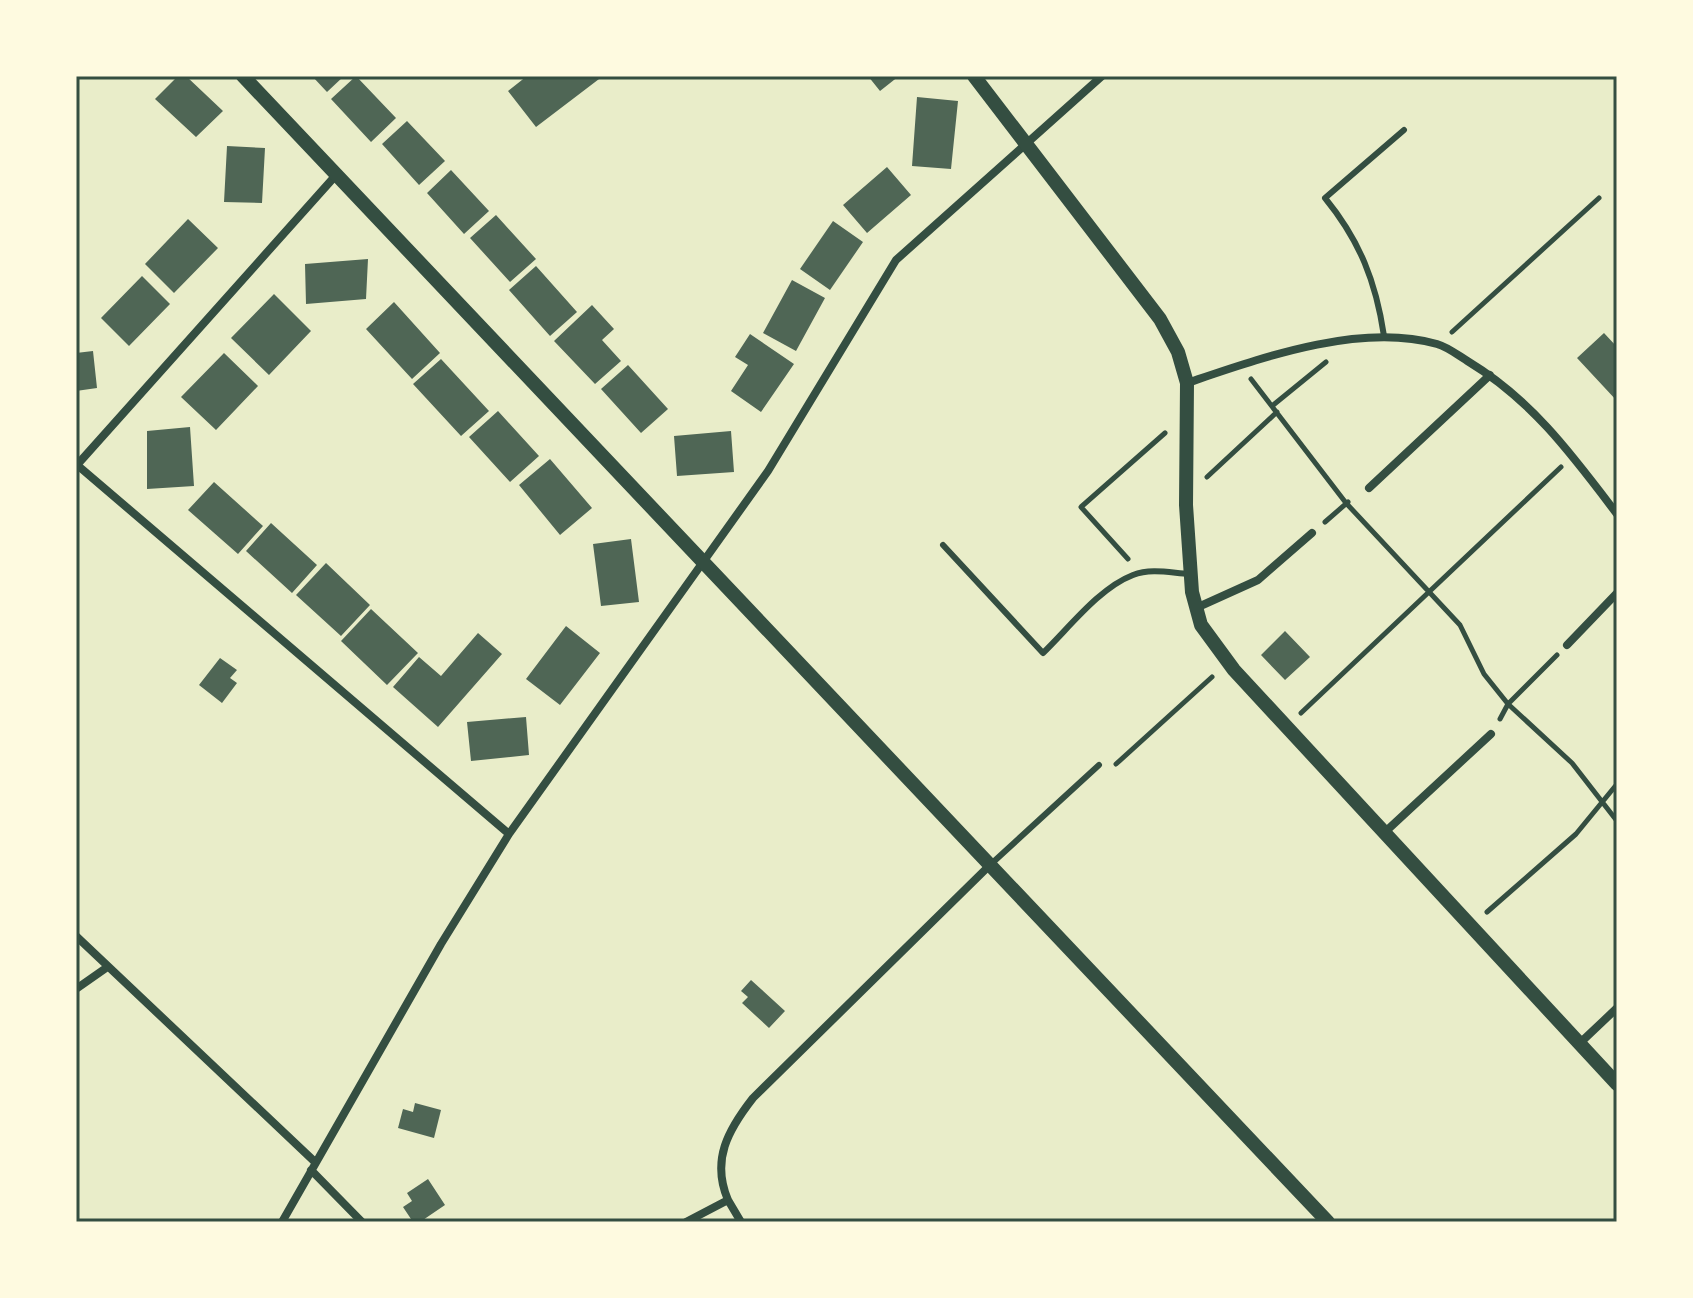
<svg xmlns="http://www.w3.org/2000/svg" width="1693" height="1298" font-family="Cabin,sans-serif">
	<style>
		.building { fill: #4f6655 }
		.lines { fill: none; stroke-linecap: round; stroke-linejoin: round }
		.path { stroke: #344e41; stroke-width: 5 }
		.service { stroke: #344e41; stroke-width: 6 }
		.minor { stroke: #344e41; stroke-width: 8 }
		.tertiary { stroke: #344e41; stroke-width: 14 }
		.neatline { fill: none; stroke: #344e41; stroke-width: 3 }
	</style>
	<rect width="100%" height="100%" fill="#e9edc9"/>
	<path class="building" d="M178 76H186L223 111 196 137 155 99Z
		M312 76H344L327 92Z
		M356 76 396 118 371 142 331 99Z
		M527 76H603L536 127 508 91Z
		M868 76H899L880 91Z
		M917 97 958 101 951 169 912 166Z
		M407 121 445 161 419 185 382 144Z
		M227 146 265 148 262 203 224 202Z
		M887 167 911 195 867 233 843 205Z
		M451 170 489 211 464 234 427 193Z
		M496 215 536 259 510 282 470 238Z
		M188 219 218 248 174 293 145 264Z
		M833 221 863 242 830 290 800 269Z
		M368 259 366 299 306 304 305 264Z
		M536 266 577 312 550 336 509 290Z
		M142 276 170 304 129 346 101 318Z
		M792 280 825 298 796 351 763 333Z
		M274 294 311 331 269 375 231 338Z
		M394 302 440 353 412 379 366 329Z
		M592 305 614 329 602 340 621 361 595 384 554 341Z
		M1604 333 1617 347V401L1577 358Z
		M750 334 794 364 761 412 731 391 748 365 735 357Z
		M93 351 97 388 76 391V353Z
		M224 353 258 386 216 430 181 397Z
		M441 359 489 411 461 436 413 384Z
		M628 365 668 409 641 433 601 389Z
		M498 411 539 456 510 482 469 437Z
		M190 427 194 486 147 489V431Z
		M731 431 734 472 677 476 674 436Z
		M550 459 592 508 560 535 519 485Z
		M214 482 263 526 238 554 188 510Z
		M271 523 317 565 292 593 246 551Z
		M631 539 639 602 601 606 593 544Z
		M326 563 370 605 341 636 296 595Z
		M371 609 418 653 387 685 341 641Z
		M566 626 600 653 560 705 526 679Z
		M1285 631 1310 657 1285 680 1261 655Z
		M478 633 502 654 438 727 393 687 419 657 441 676Z
		M220 658 237 670 230 678 237 683 222 703 199 685Z
		M526 717 529 755 471 761 467 722Z
		M751 980 785 1011 769 1028 742 1003 748 997 741 991Z
		M415 1103 441 1110 434 1138 398 1128 403 1109 413 1112Z
		M428 1179 445 1205 420 1222H413L403 1207 412 1201 407 1193Z"/>
	<g class="lines">
		<path class="path" d="M1452 332 1599 198
			M1251 379 1346 503 1460 625 1484 674 1508 704 1572 763 1617 821
			M1272 406 1326 362
			M1207 477 1277 412
			M1325 522 1348 502
			M1128 559 1081 507 1165 433
			M1301 713 1561 467
			M1500 719 1508 704 1557 655
			M1116 764 1212 677
			M1487 912 1576 834 1617 784"/>
		<path class="service" d="M1384 336C1376 282 1360 241 1325 198L1404 130
			M943 545 1043 653C1069 628 1099 588 1133 575 1151 568 1171 573 1189 574
			M990 865 1099 765"/>
		<path class="minor" d="M1187 383C1261 358 1360 322 1437 344 1448 347 1459 356 1469 362 1532 400 1573 456 1617 514
			M76 464 509 834
			M77 465 337 174
			M1369 488 1490 375
			M1196 608 1258 580 1312 533
			M1567 645 1617 593
			M1384 833 1491 734
			M76 936 315 1162
			M76 989 106 968
			M1580 1043 1617 1008
			M311 1170 362 1222
			M728 1200 741 1222
			M282 1222 441 944 509 834 768 471 896 260 1102 76
			M686 1222 728 1200C711 1160 728 1130 753 1098L990 865"/>
		<path class="tertiary" d="M243 76 1328 1222
			M974 76 1160 319 1178 352 1187 383 1186 505 1192 592 1201 625 1234 670 1617 1084"/>
	</g>
	<rect width="1693" height="1298" fill="none" stroke="#fefae0" stroke-width="156"/>
	<rect x="78" y="78" width="1537" height="1142" class="neatline"/>
</svg>
